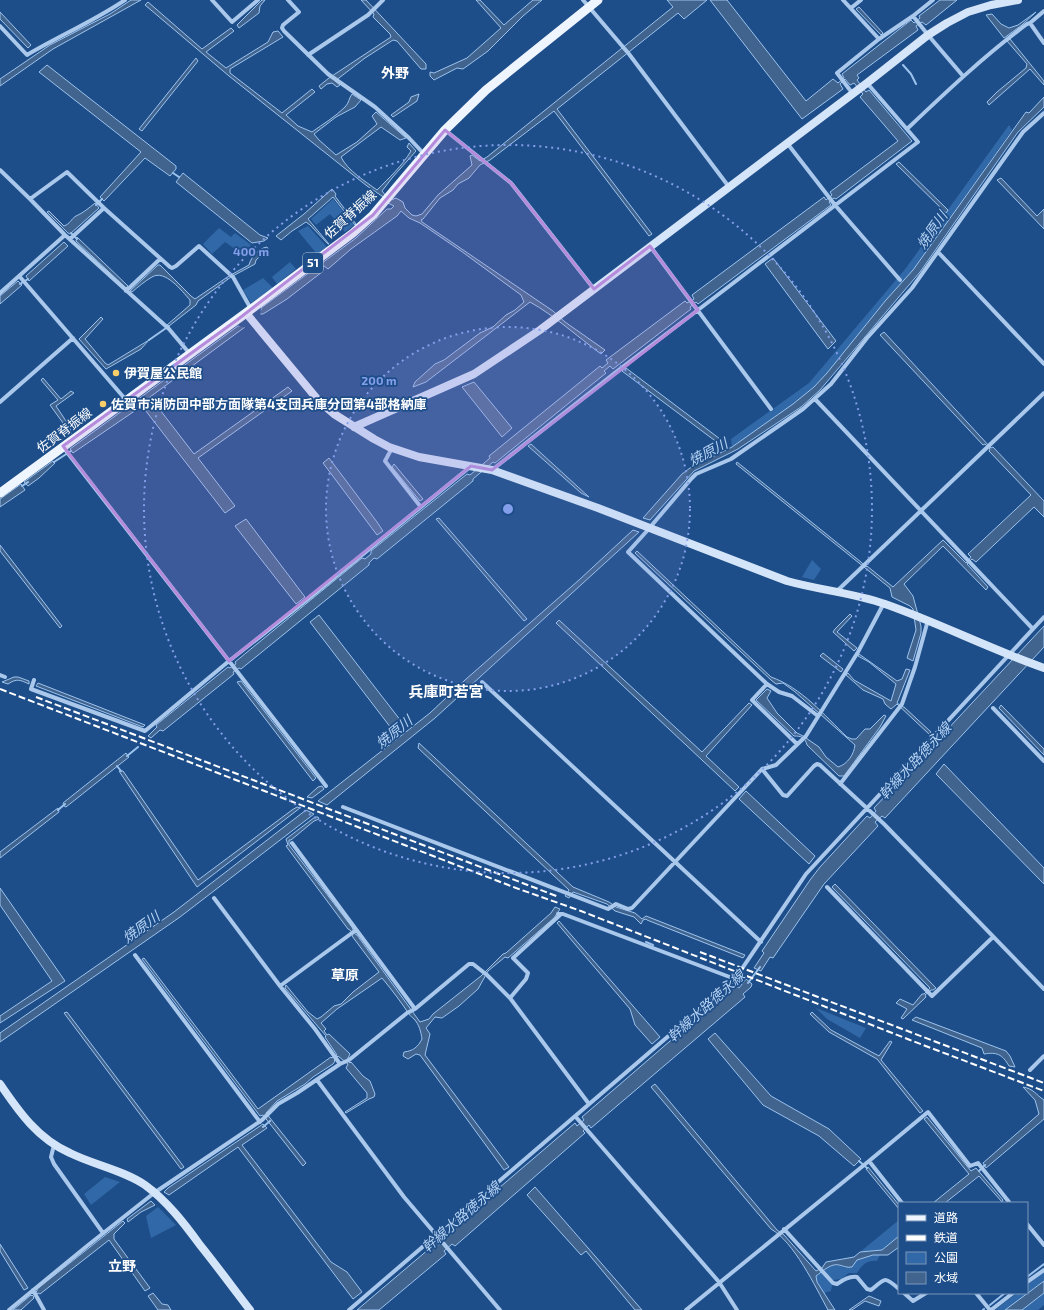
<svg xmlns="http://www.w3.org/2000/svg" width="1044" height="1310" font-family="'Exo 2','Noto Sans JP',sans-serif">
	<style>
		.green { fill: #3168a7 }
		.water { fill: #41648f; stroke: #9cc3ed }
		.pier { fill: #1e4e89 }
		.lines { fill: none; stroke-linecap: round; stroke-linejoin: round }
		.stream { stroke: #9cc3ed; stroke-width: 2 }
		.street { stroke: #a9c8eb; stroke-width: 4 }
		.secondary { stroke: #d5e5f9; stroke-width: 8 }
		.primary { stroke: #eef5fe; stroke-width: 9 }
		.rail { stroke: #fff; stroke-width: 2; stroke-dasharray: 7 3; stroke-linecap: butt }
		.marked { fill: #b68bdc; fill-opacity: 0.2; stroke: #b68bdc; stroke-width: 3; stroke-linejoin: round }
		.ring { fill: none; stroke: #839eea; stroke-width: 2; stroke-dasharray: 2 4 }
		.poi-dot { fill: #face68; stroke: #1e4e89; stroke-width: 1.5 }
		.labels { text-anchor: middle; stroke-width: 3.5; stroke-linejoin: round; paint-order: stroke }
		.shield { fill: #1e4e89; stroke: #bccadc; stroke-width: 1 }
		.shield-label { font-size: 12px; font-weight: bold; fill: #fff }
		.street-label { font-size: 13px; fill: #fff; stroke: #1e4e89 }
		.poi-label { font-size: 13px; font-weight: bold; fill: #fff; stroke: #1e4e89; text-anchor: start }
		.neighbourhood-label { font-size: 14px; font-weight: bold; fill: #fff; stroke: #1e4e89 }
		.water-label { font-size: 14px; font-style: italic; fill: #b4d2f3; stroke: #1e4e89 }
		.quarter-label { font-size: 15px; font-weight: bold; fill: #fff; stroke: #1e4e89 }
		.centre { fill: #839eea; stroke: #1e4e89; stroke-width: 2 }
		.ring-label { font-size: 12px; text-anchor: middle; font-weight: bold; fill: #839eea; stroke: #1e4e89; stroke-width: 3.5; stroke-linejoin: round; paint-order: stroke }
	</style>
	<rect width="100%" height="100%" fill="#1e4e89"/>
	<path class="green" d="M1009 125 1012 130 913 270 886 300 827 373 814 387 793 404 732 447 731 439 809 383 906 268Z
		M333 199 354 225 345 232 330 214 316 225 311 219Z
		M308 226 327 247 317 254 298 231Z
		M219 228 231 237 235 233 251 245 242 254 225 242 212 254 203 244Z
		M290 262 296 269 277 284 272 277Z
		M263 278 273 288 251 303 243 290Z
		M812 560 821 569 814 580 802 577Z
		M816 1008 866 1028 860 1038 827 1019Z
		M105 1177 120 1182 91 1205 84 1194Z
		M158 1207 176 1225 151 1238 146 1216Z
		M899 1220V1236L882 1250 860 1252Z
		M873 1255H880L877 1261C867 1260 862 1265 857 1273H849L841 1279 833 1280 831 1291 824 1293 817 1282 816 1276C827 1268 832 1262 845 1268L857 1260Z
		M1044 1272V1281L1005 1310H995L1017 1293H1027V1285Z
		M1044 1293V1305L1038 1310H1022Z"/>
	<path class="water" d="M131 0H141L53 49 0 86V79L50 45 110 14Z
		M262 0H265L260 6 259 13 239 28 237 25Z
		M361 0H366L426 64V69H421L397 41 393 40 365 58 335 81 340 85 337 87 332 83 327 84 321 89 319 86 329 78 391 37 390 34 373 17 374 14Z
		M476 0H480L504 25 533 0H542L523 16 488 51 463 69 457 68 434 80 430 76V72L434 73 467 58 501 28Z
		M667 0H707L684 19 678 13 557 109 652 234 649 236 554 111 490 160 480 165 469 178 458 184 453 190 440 198 423 219 421 220 422 222 553 311 565 322 605 350 601 354C578 337 555 316 530 302L426 382 413 387 415 382 435 364 444 360 480 333 493 327 506 315 515 310 524 302 521 295 461 251 420 223 409 218 401 211 397 216 351 249 328 269 324 266 322 267V272L287 299 263 314H260L245 327 150 397 194 454 288 387 292 391 198 458 235 506 225 513 142 406 73 453 70 449 238 326H240L261 310V308L356 238 387 209H391L394 206 388 203 391 200 396 198 403 202 405 208 412 215 416 216 422 214 438 195 472 165 470 156 472 155 480 161 487 157 673 7Z
		M710 0H727L806 101 833 79 838 83 844 78 842 74 911 20 914 23 920 18 919 16 940 0H957L926 25 922 22 916 26 918 30 857 75 859 78 857 80 866 92 869 90 912 141 836 199 834 198 829 202 831 205 698 304 696 302 690 307 691 309 613 369 610 366 604 371 606 373 495 463 493 462 473 479V481L377 559 374 558 369 563V565L241 669 239 668 233 672 234 674 163 731 160 730 151 738 148 736 157 727 156 725 228 667 230 668 236 664 235 662 362 558 365 559 371 554V551L467 474 470 475 490 458 489 456 600 366 602 368 608 363 606 360 685 301 687 303 694 299 692 295 824 197 826 200 832 195 830 192 898 141 860 97 863 94 854 83 850 85 845 79 840 84 843 89 802 119Z
		M148 2 202 49 231 28 234 31 206 52 226 68 268 42 273 32 278 31 283 37 230 69V73L282 113 312 89 315 92 286 115 298 126 312 132C323 124 335 117 345 107 349 103 349 98 352 94L361 100 355 107 336 117 314 134 319 140 336 155 357 142 377 124 372 116 376 112 406 138 400 140 381 127 341 157C348 171 365 181 377 190 389 178 402 166 411 151L407 147 409 143 416 151 392 178 382 191 386 196 385 198 367 186 229 76 145 5Z
		M859 7 883 33 881 35 856 9Z
		M0 12 31 45 28 48 0 19Z
		M1036 12 1022 25 1004 38 986 15 992 14 1001 24 1009 28 1018 25Z
		M1010 39 1044 81V85L1030 69 989 105 987 102 997 92 1026 68 1027 64 1007 41Z
		M196 58 198 61 142 131 139 129Z
		M47 65 176 166V169L170 176 145 158 104 201 100 197 141 152 39 72Z
		M419 94 417 101 393 117 391 115 409 102 411 97Z
		M1044 97V107L1018 132 920 272 820 390 801 407 738 449 694 471 650 520 643 518 682 474 690 468 732 447 793 404 814 387 827 373 886 300 913 270 1026 112 1029 113Z
		M899 162 948 210 946 213 896 164Z
		M183 173 260 235 268 238 264 241 252 243 176 182Z
		M1001 178 1037 216 1044 209V229L997 180Z
		M332 189 336 194 335 196 356 224 355 225 333 197 308 219 329 244H328L310 225 306 222 292 231 281 240 276 236 304 214Z
		M95 203 99 208 70 234 68 233 47 212 49 211 64 226C70 224 71 219 76 216 83 213 89 208 95 203Z
		M77 237 128 286 126 288 76 241Z
		M64 242 68 246 29 281 26 276Z
		M267 247 268 249 256 260 255 264 231 277 198 301 196 305 169 326 167 325 190 305V300C182 291 165 269 152 277 145 281 138 287 132 292L130 291 158 265H160L191 296 195 299 229 276 249 265C251 257 259 248 267 247Z
		M773 258 836 341 828 349 765 264Z
		M18 281 22 285 0 304V296Z
		M101 317 103 319 85 339 105 363 108 365 149 340 141 349 106 369 79 339Z
		M884 332 991 448 993 447 1044 501V517L1034 507 976 562 972 559 967 564 988 587 986 590 943 546 904 584 913 596 921 626V633L913 661 907 658 916 630 913 609 910 606 892 597 890 588 736 464 737 462 861 562 866 567 867 566 893 587 943 540 966 563 971 557 968 554 1031 495 989 451 990 449 985 444 983 445 880 335Z
		M626 368 728 445 722 446 622 371Z
		M43 378 61 399 71 391 74 393 56 406 70 427 71 434 50 405 58 400 41 380Z
		M474 382 512 428 502 437 462 387Z
		M531 444 589 497 581 493 528 446Z
		M329 458 377 522 383 531 377 535 323 463Z
		M53 461 55 463 39 478 28 486 24 482Z
		M394 464 423 499 420 501 392 467Z
		M21 484 25 490 0 507V499Z
		M439 518 527 619 524 621 436 519Z
		M246 519 305 597 296 604 235 526Z
		M633 530 639 532 435 718 327 805 318 801 430 713 465 680 579 580Z
		M0 545 62 626 60 628 0 551Z
		M637 551 771 677C802 688 824 715 847 737L852 739H856L865 729H870L884 715 886 716 880 727 844 776H839L807 745C805 737 801 736 794 736L756 700 767 689 771 691 767 698 777 713 797 733 803 736 819 747 826 757 838 767C848 764 854 754 855 745L794 691 783 683 776 684 771 680 635 553Z
		M850 614 852 616 837 632 857 648 854 651 833 632 835 629Z
		M319 615 401 721 391 728 310 622Z
		M559 620 702 752 749 703 752 705 706 756 739 787 735 791 556 623Z
		M1044 626V647L885 818 882 816 875 822 878 826 824 884 773 958 770 957 761 971 754 968 764 953 762 951 810 880 820 867 867 816 870 818 876 811 874 808Z
		M823 653 843 669 841 672 820 656Z
		M859 654 897 681 902 679 906 669 910 670 897 703 903 707H904L931 732 930 735 897 704 891 709 885 704 883 699 863 690 846 675 848 673 854 680 891 701 896 684 869 662 858 656Z
		M14 677H18L29 681V684C20 680 17 678 8 684L2 682Z
		M241 681 316 778 313 781 237 682Z
		M38 683 145 725 143 727 36 686Z
		M1001 705 1044 749V755L999 708Z
		M419 743 573 887 609 902 616 907 635 913 642 919 646 916 745 955 743 958 647 920 646 919 643 920 641 924 634 917 615 911 607 904 573 892 569 898 565 896 569 890 418 748Z
		M126 753 129 757 66 807 64 806 63 803Z
		M944 764 1044 868V884L936 774Z
		M119 771H123L198 880 292 810 297 807 300 808 197 887Z
		M322 786 324 789 312 798 307 797 318 787Z
		M746 791 815 856 809 864 739 799Z
		M58 808 59 812 0 858V852Z
		M306 810 314 814 180 917 0 1042V1033L174 912Z
		M315 817H318L319 819 314 821 291 840H289V845L352 927 355 934 357 935 420 1022 429 1019 433 1014 481 976 503 954 506 953 551 913 555 907 560 909 554 918 508 958 505 957 488 971 478 989 459 1006 442 1018 435 1017 426 1028 430 1034 425 1055 509 1167 504 1170 420 1055 416 1054 408 1059 403 1056 404 1052C413 1051 418 1047 422 1039 421 1032 419 1024 414 1019 410 1015 413 1019 409 1014 401 1002 392 990 382 978L337 1009 321 1023 326 1029 324 1031 327 1035 329 1034 350 1054 347 1060 350 1063 351 1062 363 1076 370 1081 375 1094 374 1097 369 1099 346 1113 345 1112 367 1098V1093L346 1068 348 1064 338 1056 334 1060 335 1061 333 1064 313 1077 305 1084 277 1101 266 1113 306 1163 303 1166 263 1115 260 1116 142 959 144 958 258 1109 331 1057 332 1058 337 1055 325 1037 326 1036 285 988 286 985 308 1012 317 1019 321 1017 334 1006 341 1004 353 992 379 972 352 936 353 934 350 930 348 929 286 846 288 845 286 839Z
		M835 884 936 988 933 990H931L925 995 926 997 903 1019 901 1018 907 1009 896 1003 900 999 913 1005 922 994H924L930 988 832 887Z
		M0 888 65 981 0 1023V1016L52 981 0 905Z
		M559 921 660 1037 652 1044 635 1025 630 1009 557 923Z
		M746 979 752 984 751 987 743 994 745 997 591 1128 589 1125 583 1131 585 1133 455 1246 452 1244 444 1251 446 1254 379 1310H357L436 1243 439 1245 446 1237 444 1235 575 1123 577 1126 584 1120 582 1117 735 985 739 988Z
		M67 1012 184 1167 181 1169 64 1013Z
		M812 1012 831 1030 879 1056 890 1041 892 1042 881 1060 923 1111 920 1113 877 1059 829 1032 810 1014Z
		M916 1017 1006 1051 1010 1056 1015 1067 1009 1066C1002 1054 997 1052 984 1054L982 1048 912 1020Z
		M715 1033 771 1096 829 1129 861 1159 854 1166 819 1136 763 1105 708 1039Z
		M655 1084 777 1230 784 1235 816 1271 822 1268 826 1262 854 1257 860 1252 882 1250 899 1236V1247L888 1255H873L857 1260 852 1267C846 1268 844 1266 839 1265 831 1263 823 1271 816 1276L817 1282 835 1310H828C815 1286 794 1242 771 1229L651 1087Z
		M1023 1087C1034 1089 1035 1094 1044 1100V1119L986 1168 983 1163 1039 1114 1035 1100Z
		M927 1117 971 1171 976 1168 1003 1200 1002 1202 979 1176 945 1203H933L969 1174 924 1119Z
		M263 1124 267 1128 242 1145 331 1262 347 1272 362 1292 353 1299 238 1147 169 1195 164 1192 168 1188Z
		M868 1167 899 1205V1209L866 1169Z
		M535 1187 642 1310H635L586 1251 581 1255 527 1195Z
		M151 1201 155 1205 141 1212 128 1222 127 1219Z
		M123 1221 125 1223 114 1234V1239L150 1288 145 1291 109 1240 40 1294 38 1293 33 1297 34 1298 21 1310H13L31 1295 32 1296 37 1291V1289Z
		M0 1244 28 1288 24 1290 0 1251Z
		M1044 1281V1293L1022 1310H1005Z
		M153 1293 162 1304 168 1305 171 1310H158L148 1296Z
		M869 1296 881 1301 879 1306 865 1301 852 1310H849Z"/>
	<path class="pier" d="M261 308 260 317 247 328 238 326Z"/>
	<g class="lines">
		<path class="stream" d="M903 65 911 74 916 84
			M173 173 179 177
			M96 205 102 199
			M71 233 77 239
			M20 284 28 279
			M149 340 169 326
			M54 462 71 451
			M22 486 28 482
			M127 756 138 747
			M117 766 121 771
			M58 810 65 804
			M646 942 653 945
			M748 983 760 967
			M263 1127 270 1121
			M859 1161 867 1168
			M979 1171 985 1165
			M1027 1277 1044 1264
			M990 1305 1005 1293
			M983 1310 984 1309"/>
		<path class="street" d="M212 0 232 22 258 0
			M288 0 299 12 283 25 282 28 284 31 328 74 375 107 409 138 424 154
			M583 0 629 54 729 187
			M843 0 879 39
			M851 8 861 0
			M913 16 928 35 963 76
			M1030 23 1044 11
			M0 26 27 55C59 36 94 21 125 0
			M308 55 368 15 383 0
			M853 94 837 73 879 39 913 16 933 0
			M907 129C946 92 984 56 1027 24L1030 23 1044 43
			M445 130 511 183 594 289
			M787 143 835 205 900 280
			M0 170 30 199 65 235 169 329 190 354
			M30 199 67 172 104 208 170 267 172 268 176 266 199 246 233 277 251 309
			M70 239 104 208
			M650 246 771 409
			M938 252 1044 364
			M20 277 126 400
			M126 291 160 259
			M0 293 65 235
			M815 399 1033 629
			M0 402 73 338
			M63 447 326 786
			M392 448 385 461 420 506
			M492 470 616 372 698 310 918 142 867 83
			M836 592 1044 393
			M884 603 858 652 806 736 776 765 762 769 783 795 787 796 814 766 817 764 820 765 884 824 1044 989
			M0 675 5 677
			M34 680 31 689 145 731 229 661 308 599 470 467
			M482 682 761 942
			M767 684 752 700 797 744
			M993 708 1044 761
			M818 716 792 696 779 692 767 684 628 552 646 532 691 479 696 474 731 459 803 409 831 384 867 338 912 288 1023 132 1044 113
			M840 784 902 704 915 667 928 620
			M343 807 608 909 616 904 628 909 632 908 762 769
			M292 843 415 1009
			M827 887 932 996 993 937
			M214 898 280 986 315 1029 340 1064
			M558 914H563L735 979
			M135 955 260 1122
			M280 986 356 930
			M510 998 526 979 528 973 513 958 560 915
			M1030 1070 1044 1056
			M317 1080 404 1197 500 1310
			M575 1116 719 1282 737 1310
			M54 1145 51 1157 54 1164 103 1233
			M869 1161 928 1112 970 1166 978 1163 1009 1202
			M1027 1224 1044 1245
			M784 1229 833 1283 837 1284C843 1280 849 1276 857 1277L867 1289 871 1290C886 1278 884 1276 899 1289
			M1027 1282 1044 1270
			M33 1290 44 1310
			M904 1293 913 1301 926 1293
			M976 1293 990 1310
			M9 1310 87 1246 154 1193 262 1120 278 1104 297 1093 340 1064 349 1060 407 1013 415 1009 469 964H473L487 975 510 998 589 1104
			M349 1310 735 979 806 874 1044 617
			M686 1310 869 1161 902 1203
			M991 1310 1013 1293"/>
		<path class="secondary" d="M246 313 318 400 334 414 374 439 389 447 419 457 492 470 598 508 787 581C819 590 854 593 885 604 939 623 990 649 1044 668
			M354 427 474 374 540 330 867 83 928 35 947 23 968 12 991 5 1018 0
			M0 1084C19 1112 38 1139 70 1153 94 1165 123 1170 145 1185 167 1201 184 1223 200 1245 217 1266 233 1288 250 1310"/>
		<path class="primary" d="M0 493 246 313 353 233 373 215 445 130 486 90 598 0"/>
		<path class="rail" d="M0 689 516 888 581 911 910 1040 1044 1091
			M36 697 559 897
			M700 952 1044 1083"/>
	</g>
	<path class="marked" d="M445 130 511 183 594 289 650 246 698 310 492 470 471 466 229 661 63 446 237 320 373 215Z"/>
	<circle cx="508" cy="509" r="182" fill="#839eea" fill-opacity=".12"/>
	<g class="ring">
		<circle cx="508" cy="509" r="182"/>
		<circle cx="508" cy="509" r="364"/>
	</g>
	<g class="poi-dot">
		<circle cx="116" cy="373" r="4"/>
		<circle cx="103" cy="404" r="4"/>
	</g>
	<g class="labels">
		<rect class="shield" x="303" y="253" width="20" height="20" rx="3"/>
		<g class="shield-label">
			<text x="313" y="267">51</text>
		</g>
		<g class="street-label">
			<text transform="translate(350 214) rotate(-42)" y="5">佐賀脊振線</text>
			<text transform="translate(64 430) rotate(-37)" y="5">佐賀脊振線</text>
		</g>
		<g class="poi-label">
			<text x="124" y="378">伊賀屋公民館</text>
			<text x="111" y="409">佐賀市消防団中部方面隊第4支団兵庫分団第4部格納庫</text>
		</g>
		<g class="neighbourhood-label">
			<text x="395" y="78">外野</text>
			<text x="345" y="980">草原</text>
			<text x="122" y="1271">立野</text>
		</g>
		<g class="water-label">
			<text transform="translate(932 230) rotate(-55)" y="5">焼原川</text>
			<text transform="translate(708 452) rotate(-28)" y="5">焼原川</text>
			<text transform="translate(394 732) rotate(-39)" y="5">焼原川</text>
			<text transform="translate(915 761) rotate(-47)" y="5">幹線水路徳永線</text>
			<text transform="translate(141 927) rotate(-36)" y="5">焼原川</text>
			<text transform="translate(706 1006) rotate(-42)" y="5">幹線水路徳永線</text>
			<text transform="translate(461 1217) rotate(-41)" y="5">幹線水路徳永線</text>
		</g>
		<g class="quarter-label">
			<text x="446" y="697">兵庫町若宮</text>
		</g>
	</g>
	<circle cx="508" cy="509" r="6" class="centre"/>
	<g class="ring-label">
		<text x="251" y="256">400 m</text>
		<text x="379" y="385">200 m</text>
	</g>
	<rect x="898" y="1202" width="130" height="92" fill="#1e4e89" stroke="#7895b8"/>
	<rect x="906" y="1215" width="20" height="6" fill="#eef5fe" stroke="#7895b8"/>
	<text x="934" y="1222" font-size="12" fill="#ffffff">道路</text>
	<rect x="906" y="1235" width="20" height="6" fill="#ffffff" stroke="#7895b8"/>
	<text x="934" y="1242" font-size="12" fill="#ffffff">鉄道</text>
	<rect x="906" y="1252" width="20" height="12" fill="#3168a7" stroke="#7895b8"/>
	<text x="934" y="1262" font-size="12" fill="#ffffff">公園</text>
	<rect x="906" y="1272" width="20" height="12" fill="#41648f" stroke="#7895b8"/>
	<text x="934" y="1282" font-size="12" fill="#ffffff">水域</text>
</svg>
